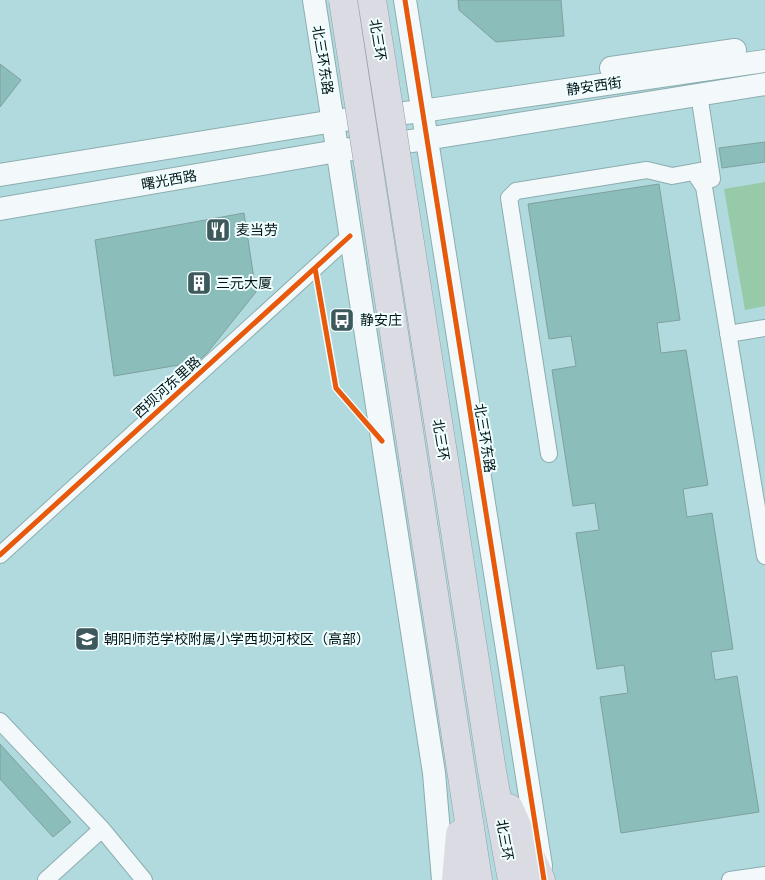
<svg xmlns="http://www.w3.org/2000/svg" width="765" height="880" font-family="'Fira Sans','Noto Sans SC',sans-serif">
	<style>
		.green { fill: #97caa8 }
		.building { fill: #8bbdba; stroke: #7fa09f }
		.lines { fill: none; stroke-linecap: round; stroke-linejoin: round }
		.street-casing { stroke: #8cadb0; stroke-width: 18 }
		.secondary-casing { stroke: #8cadb0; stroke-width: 24 }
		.highway-casing { stroke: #94a1aa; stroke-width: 29 }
		.street { stroke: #f3f9fa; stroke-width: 16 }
		.secondary { stroke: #f3f9fa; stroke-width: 22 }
		.highway { stroke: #dbdbe3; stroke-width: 28 }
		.highway-bridge-casing { stroke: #94a1aa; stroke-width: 29; stroke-linecap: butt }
		.highway-bridge { stroke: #dbdbe3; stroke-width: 28 }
		.cycleway-casing { stroke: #f0feff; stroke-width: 8 }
		.cycleway { stroke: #e8590c; stroke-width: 5 }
		.labels { text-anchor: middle; stroke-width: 4; stroke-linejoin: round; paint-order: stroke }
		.street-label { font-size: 14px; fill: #001416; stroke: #f0feff }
		.poi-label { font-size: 14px; fill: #001416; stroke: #f0feff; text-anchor: start }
	</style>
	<rect width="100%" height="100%" fill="#b0dadd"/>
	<path class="green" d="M765 182V306L745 310 724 189Z"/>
	<path class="building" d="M458 0H561L564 36 496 42 459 10Z
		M0 64 21 80 0 107Z
		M765 142V162L722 168 719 148Z
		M659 184 680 320 657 323 661 353 686 350 708 485 683 489 687 517 712 513 733 649 711 652 715 680 737 676 759 812 621 833 600 697 628 693 624 665 597 669 576 533 599 530 595 503 573 506 552 370 576 366 571 336 549 339 528 204Z
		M244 213 256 292 207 353 197 362 114 376 95 240Z
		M0 744 71 822 53 837 0 779Z"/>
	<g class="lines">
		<defs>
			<path id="street" d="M699 94 712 179
				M694 172 704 187 765 556
				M728 334 765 328
				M549 454 509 198 516 191 647 170 672 176 710 169
				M0 555 350 236
				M0 721 102 829 144 880
				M46 880 102 829
				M730 880 765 875"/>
			<path id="secondary" d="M314 0 434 773 443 880
				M405 0 541 866
				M611 68 735 50
				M0 175 334 121 422 111 765 61
				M0 209 337 151 426 139 765 84"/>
			<path id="highway" d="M445 466 492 771 512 880
				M415 470 478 880
				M509 808 541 880
				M456 880 460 834"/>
		</defs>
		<use href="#street" class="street-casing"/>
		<use href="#secondary" class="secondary-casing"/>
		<use href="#highway" class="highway-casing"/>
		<use href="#street" class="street"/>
		<use href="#secondary" class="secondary"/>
		<use href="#highway" class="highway"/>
		<defs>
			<path id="highway-bridge" d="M343 0 415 470
				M372 0 445 466"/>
		</defs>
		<use href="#highway-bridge" class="highway-bridge-casing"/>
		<use href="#highway-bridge" class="highway-bridge"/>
		<defs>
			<path id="cycleway" d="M405 0 544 880
				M315 268 336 388 382 441
				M0 555 350 236"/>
		</defs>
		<use href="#cycleway" class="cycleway-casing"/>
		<use href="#cycleway" class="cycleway"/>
	</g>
	<defs>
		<symbol id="restaurant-square" viewBox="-11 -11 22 22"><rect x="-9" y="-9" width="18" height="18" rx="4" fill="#3e595c" stroke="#f0feff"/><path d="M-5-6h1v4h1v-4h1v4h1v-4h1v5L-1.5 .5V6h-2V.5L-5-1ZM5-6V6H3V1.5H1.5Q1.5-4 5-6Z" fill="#fff"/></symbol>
		<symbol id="building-square" viewBox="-11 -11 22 22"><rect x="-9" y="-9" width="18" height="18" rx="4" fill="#3e595c" stroke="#f0feff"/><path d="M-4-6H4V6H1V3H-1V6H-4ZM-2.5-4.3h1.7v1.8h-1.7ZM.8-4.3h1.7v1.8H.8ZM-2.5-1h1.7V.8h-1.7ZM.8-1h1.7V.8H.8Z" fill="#fff"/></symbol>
		<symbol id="bus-square" viewBox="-11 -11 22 22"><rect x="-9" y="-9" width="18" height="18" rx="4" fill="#3e595c" stroke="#f0feff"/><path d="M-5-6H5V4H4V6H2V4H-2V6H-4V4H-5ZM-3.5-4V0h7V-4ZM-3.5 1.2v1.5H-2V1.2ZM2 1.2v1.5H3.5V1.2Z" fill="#fff"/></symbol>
		<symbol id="school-square" viewBox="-11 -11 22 22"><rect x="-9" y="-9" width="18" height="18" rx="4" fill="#3e595c" stroke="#f0feff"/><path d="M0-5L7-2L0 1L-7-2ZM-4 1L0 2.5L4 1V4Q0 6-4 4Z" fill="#fff"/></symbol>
	</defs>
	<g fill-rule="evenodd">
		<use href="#restaurant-square" x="204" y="216" width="28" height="28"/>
		<use href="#building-square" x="185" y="269" width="28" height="28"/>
		<use href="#bus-square" x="328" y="306" width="28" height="28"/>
		<use href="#school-square" x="73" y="625" width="28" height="28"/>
	</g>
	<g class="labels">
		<g class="street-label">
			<text transform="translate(378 40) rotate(81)" y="5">北三环</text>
			<text transform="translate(323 60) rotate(81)" y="5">北三环东路</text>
			<text transform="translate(594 86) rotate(-8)" y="5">静安西街</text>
			<text transform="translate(169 180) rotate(-10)" y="5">曙光西路</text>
			<text transform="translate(167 387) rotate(-42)" y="5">西坝河东里路</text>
			<text transform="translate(485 438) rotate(81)" y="5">北三环东路</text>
			<text transform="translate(441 440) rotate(81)" y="5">北三环</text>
			<text transform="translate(505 840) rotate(80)" y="5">北三环</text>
		</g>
		<g class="poi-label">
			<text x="236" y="235">麦当劳</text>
			<text x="216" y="288">三元大厦</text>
			<text x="360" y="325">静安庄</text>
			<text x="104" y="644">朝阳师范学校附属小学西坝河校区（高部）</text>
		</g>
	</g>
</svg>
